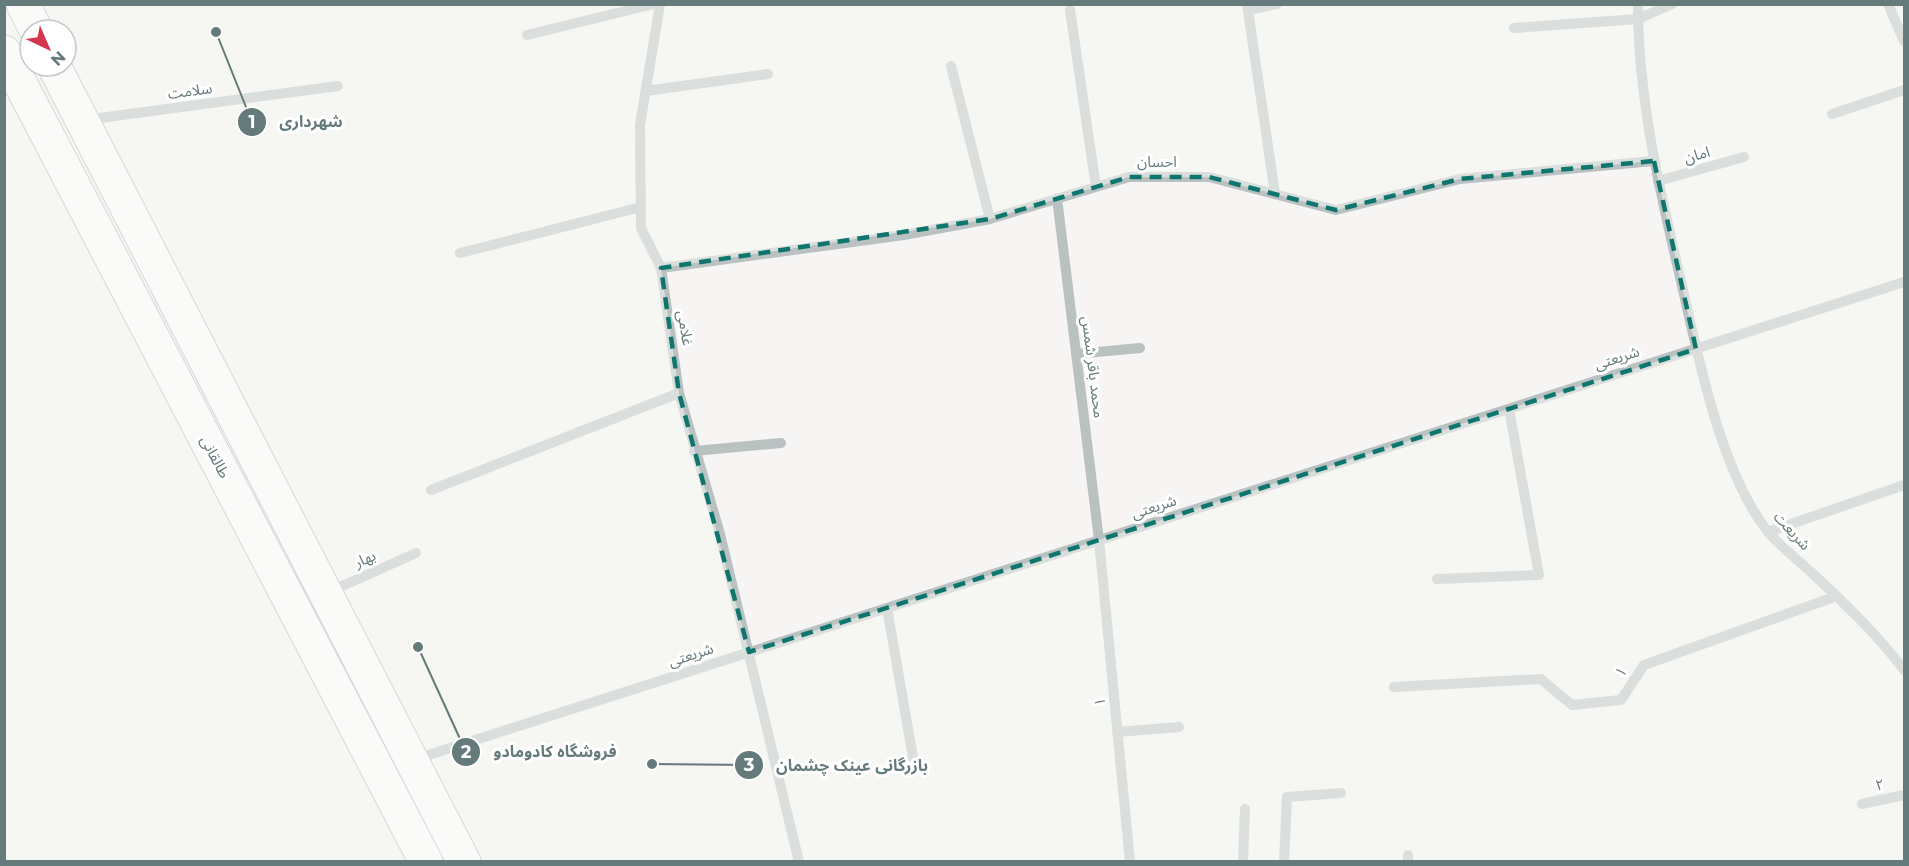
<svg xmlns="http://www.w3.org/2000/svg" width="1909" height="866" font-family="Montserrat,'Noto Sans Arabic',sans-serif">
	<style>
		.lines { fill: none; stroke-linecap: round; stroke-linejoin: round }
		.major-casing { stroke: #adb5b6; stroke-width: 35 }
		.minor { stroke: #b9c1c1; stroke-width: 10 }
		.major { stroke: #fff; stroke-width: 33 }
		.marked { fill: none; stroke: #0f766e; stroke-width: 4.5; stroke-dasharray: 12 8; stroke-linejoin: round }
		.labels { text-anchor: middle; stroke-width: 6; stroke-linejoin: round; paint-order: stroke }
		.street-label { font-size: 15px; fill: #647a7b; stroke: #fff }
		.leader { fill: none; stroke: #647a7b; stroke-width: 2 }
		.callout-dot { fill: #647a7b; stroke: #fff; stroke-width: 2 }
		.mark-label { font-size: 18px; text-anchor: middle; font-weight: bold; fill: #fff }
		.callout-label { font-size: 16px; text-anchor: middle; font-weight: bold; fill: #647a7b; stroke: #fff; stroke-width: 6; stroke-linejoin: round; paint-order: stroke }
	</style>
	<rect width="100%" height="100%" fill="#f6f5f3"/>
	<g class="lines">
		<defs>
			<path id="major" d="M23 4 36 30
				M4 52 426 862
				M54 66 464 862"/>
		</defs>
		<use href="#major" class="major-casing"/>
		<path class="minor" d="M660 4 640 125 641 228 661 268 679 393 720 534 799 862
			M1247 4 1275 194
			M1638 4C1638 102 1661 196 1683 290 1700 364 1721 472 1768 532 1780 546 1797 559 1811 572 1844 603 1877 634 1904 670
			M1888 4 1904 41
			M1070 10 1096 187
			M1248 10 1277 4
			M1514 28 1638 19 1672 4
			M527 35 654 4
			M951 66 990 219
			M646 91 768 74
			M1832 114 1904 90
			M85 120 338 86
			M1658 181 1744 157
			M1057 198 1099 540 1130 862
			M460 253 641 207
			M661 268 904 235 990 219 1129 177H1209L1336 210 1460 179 1654 161
			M1076 354 1140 348
			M694 451 781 443
			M431 490 679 393
			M1768 532 1904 485
			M1437 579 1539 575 1509 409
			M329 592 416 553
			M887 608 914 763
			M1394 687 1541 679 1572 705 1621 700 1644 665 1837 596
			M1117 732 1179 727
			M416 759 1904 282
			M1862 804 1904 795
			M1408 855V862
			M1243 862 1245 809
			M1284 862 1287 797 1341 793"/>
		<use href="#major" class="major"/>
	</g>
	<path d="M0 0H1909V866H0ZM1654 161 1696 349 749 652 679 393 661 268 990 219 1129 177H1209L1336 210 1460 179Z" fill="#f6f5f3" fill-opacity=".55" fill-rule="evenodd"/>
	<path class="marked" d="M1654 161 1696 349 749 652 679 393 661 268 990 219 1129 177H1209L1336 210 1460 179Z"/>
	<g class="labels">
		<g class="street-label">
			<text transform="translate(190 91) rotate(-8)" y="5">سلامت</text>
			<text transform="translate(1697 155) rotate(-16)" y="5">امان</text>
			<text x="1157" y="167">احسان</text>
			<text transform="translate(685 328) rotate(81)" y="5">غلامی</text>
			<text transform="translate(1617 358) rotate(-18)" y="5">شریعتی</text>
			<text transform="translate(1093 367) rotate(83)" y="5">محمد باقر شمس</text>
			<text transform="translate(215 457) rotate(62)" y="5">طالقانی</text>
			<text transform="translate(1154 507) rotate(-18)" y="5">شریعتی</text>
			<text transform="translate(1792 531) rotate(47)" y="5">شریعت</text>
			<text transform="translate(365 559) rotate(-24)" y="5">بهار</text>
			<text transform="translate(691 655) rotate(-18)" y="5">شریعتی</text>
			<text transform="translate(1621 672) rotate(-56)" y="5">۱</text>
			<text transform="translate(1100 702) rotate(-95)" y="5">۱</text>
			<text transform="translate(1880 785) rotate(-12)" y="5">۲</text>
		</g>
	</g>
	<path class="leader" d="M216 32L252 122M418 647L466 752M652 764L749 765"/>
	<g class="callout-dot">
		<circle cx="216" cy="32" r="6"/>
		<circle cx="418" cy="647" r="6"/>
		<circle cx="652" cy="764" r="6"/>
		<circle cx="252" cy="122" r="15"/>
		<circle cx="466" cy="752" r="15"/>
		<circle cx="749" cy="765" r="15"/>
	</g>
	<g class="mark-label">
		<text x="252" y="128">1</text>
		<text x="466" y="758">2</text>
		<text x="749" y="771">3</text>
	</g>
	<g class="callout-label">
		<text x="311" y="127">شهرداری</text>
		<text x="555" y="757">فروشگاه کادومادو</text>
		<text x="852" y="771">بازرگانی عینک چشمان</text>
	</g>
	<rect width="1909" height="866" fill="none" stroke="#647a7b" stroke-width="12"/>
	<g transform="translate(48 48) rotate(136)"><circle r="28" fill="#ffffff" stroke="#c1caca" stroke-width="1.5"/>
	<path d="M0-4.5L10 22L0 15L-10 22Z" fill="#d3364d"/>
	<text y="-9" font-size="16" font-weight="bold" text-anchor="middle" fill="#647a7b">N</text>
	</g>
</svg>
